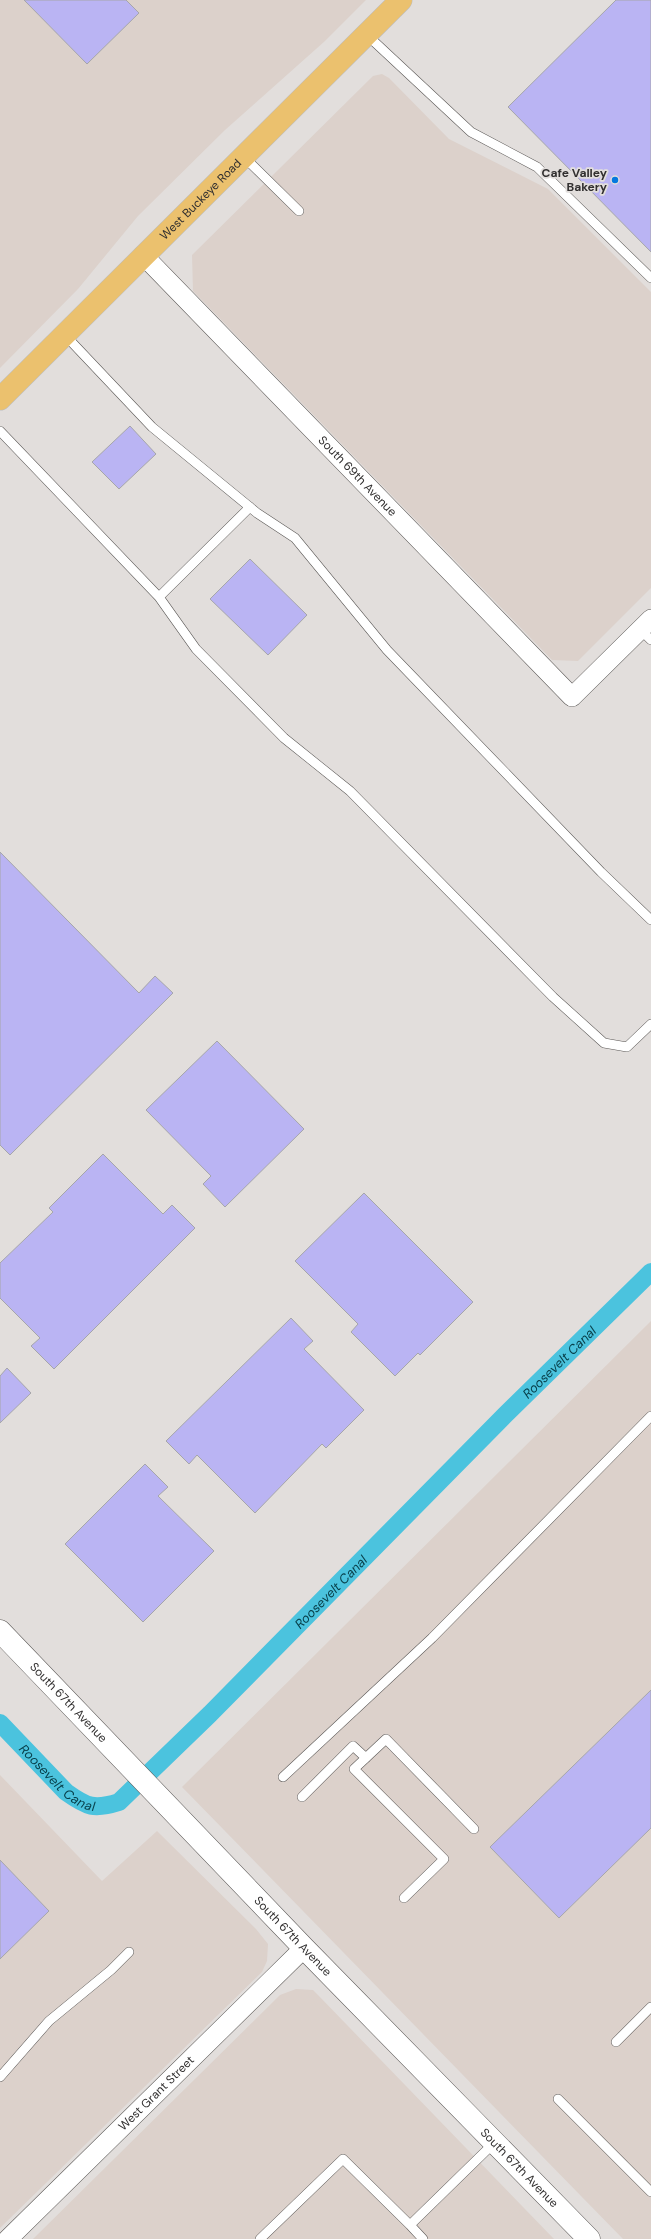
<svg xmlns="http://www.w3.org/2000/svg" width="651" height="2239" font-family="'DM Sans',sans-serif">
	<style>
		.built { fill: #dcd1cb }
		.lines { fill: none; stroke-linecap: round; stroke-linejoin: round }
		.canal { stroke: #4bc3de; stroke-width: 18 }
		.building { fill: #bab4f3; stroke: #a6a6aa }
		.lane-casing { stroke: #5b5856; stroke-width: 10 }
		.street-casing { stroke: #5b5856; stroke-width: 20 }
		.secondary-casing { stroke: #5b5856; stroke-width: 23 }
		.primary-casing { stroke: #bdbdbd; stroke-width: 23 }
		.lane { stroke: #fff; stroke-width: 9 }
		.street { stroke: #fff; stroke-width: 19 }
		.secondary { stroke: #fff; stroke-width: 22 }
		.primary { stroke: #ebc16e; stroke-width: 22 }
		.poi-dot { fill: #0478df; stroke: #e2dedc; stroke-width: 1.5 }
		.labels { text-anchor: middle; stroke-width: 3.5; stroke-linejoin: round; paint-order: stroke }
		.poi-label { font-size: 12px; font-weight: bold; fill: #323030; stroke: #e2dedc; text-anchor: end }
		.street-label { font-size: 12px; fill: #323030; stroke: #e2dedc }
		.water-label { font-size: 13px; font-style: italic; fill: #08404b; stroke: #e2dedc }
	</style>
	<rect width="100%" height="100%" fill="#e2dedc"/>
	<path class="built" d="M0 0H366L325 41 225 130 138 216 78 289 0 368Z
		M382 74 389 78 449 139 548 189 651 292V588L578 661 552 660 193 291 192 255 373 76Z
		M651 1321V2239H623L182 1787Z
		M0 1775 102 1881 157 1831 256 1929 268 1944 267 1961 262 1972 0 2228Z
		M296 1989 313 1990 318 1995 554 2239H33L280 1995Z"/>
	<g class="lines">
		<path class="canal" id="s1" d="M0 1723 66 1792C87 1807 94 1810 119 1802L210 1714 505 1415 651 1272"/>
	</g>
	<path class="building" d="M24 0H126L139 13 87 64Z
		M616 0H651V252L508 107Z
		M130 426 156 454 119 489 92 462Z
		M250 559 307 615 268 655 210 599Z
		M0 852 139 993 155 976 173 993 10 1155 0 1145Z
		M217 1041 304 1129 225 1207 203 1184 211 1176 146 1110Z
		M103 1154 163 1214 172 1205 195 1228 54 1369 31 1346 40 1338 0 1298V1263L53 1212 49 1208Z
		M364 1193 473 1302 420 1355 418 1353 395 1376 351 1332 358 1324 295 1261Z
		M291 1318 313 1341 304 1349 364 1410 326 1448 322 1444 255 1513 197 1455 189 1464 166 1441Z
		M7 1368 31 1393 0 1423V1376Z
		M145 1464 168 1487 158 1496 214 1551 143 1622 65 1544Z
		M651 1690V1828L559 1918 490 1847Z
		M0 1860 49 1911 0 1959Z"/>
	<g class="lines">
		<defs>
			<path id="lane" d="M367 35 471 132 537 167 651 278
				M244 157 299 211
				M64 334 152 427 257 513 295 538 387 650 601 872 651 920
				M0 431 159 597
				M250 507 159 597 196 649 284 738 350 791 553 997 604 1043 627 1047 651 1024
				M641 630 651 640
				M283 1777 432 1638 651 1416
				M302 1797 353 1746 366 1758
				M404 1898 444 1859 354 1769 386 1739 474 1829
				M616 2042 651 2007
				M0 2077 49 2021 111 1970 129 1952
				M558 2099 651 2192
				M410 2225 423 2239
				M260 2239 343 2159 410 2225 495 2142"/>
			<g id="street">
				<path id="s2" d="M143 255 572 697 651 619"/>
				<path id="s3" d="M8 2239 304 1948"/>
			</g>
			<g id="secondary">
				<path id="s4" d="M0 1631 304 1948 589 2239"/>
			</g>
			<g id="primary">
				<path id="s5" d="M0 399 401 0"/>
			</g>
		</defs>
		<use href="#lane" class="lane-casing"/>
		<use href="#street" class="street-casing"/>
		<use href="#secondary" class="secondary-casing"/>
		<use href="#primary" class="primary-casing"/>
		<use href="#lane" class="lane"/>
		<use href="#street" class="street"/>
		<use href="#secondary" class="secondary"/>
		<use href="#primary" class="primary"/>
	</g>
	<circle class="poi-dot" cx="615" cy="180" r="4"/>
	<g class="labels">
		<g class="poi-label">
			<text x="607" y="177">Cafe Valley<tspan x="607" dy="14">Bakery</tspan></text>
		</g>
		<g class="street-label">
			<text dy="4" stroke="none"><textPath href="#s5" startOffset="283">West Buckeye Road</textPath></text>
			<text dy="4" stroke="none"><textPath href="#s2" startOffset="308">South 69th Avenue</textPath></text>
			<text dy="4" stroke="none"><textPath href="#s4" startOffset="99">South 67th Avenue</textPath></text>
			<text dy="4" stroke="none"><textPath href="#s4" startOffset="423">South 67th Avenue</textPath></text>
			<text dy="4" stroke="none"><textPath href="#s3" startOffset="208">West Grant Street</textPath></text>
			<text dy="4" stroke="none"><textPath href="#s4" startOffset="747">South 67th Avenue</textPath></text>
		</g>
		<g class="water-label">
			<text dy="5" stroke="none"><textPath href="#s1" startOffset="775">Roosevelt Canal</textPath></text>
			<text dy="5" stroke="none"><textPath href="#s1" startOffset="451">Roosevelt Canal</textPath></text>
			<text dy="5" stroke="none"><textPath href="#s1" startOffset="80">Roosevelt Canal</textPath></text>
		</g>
	</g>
</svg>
